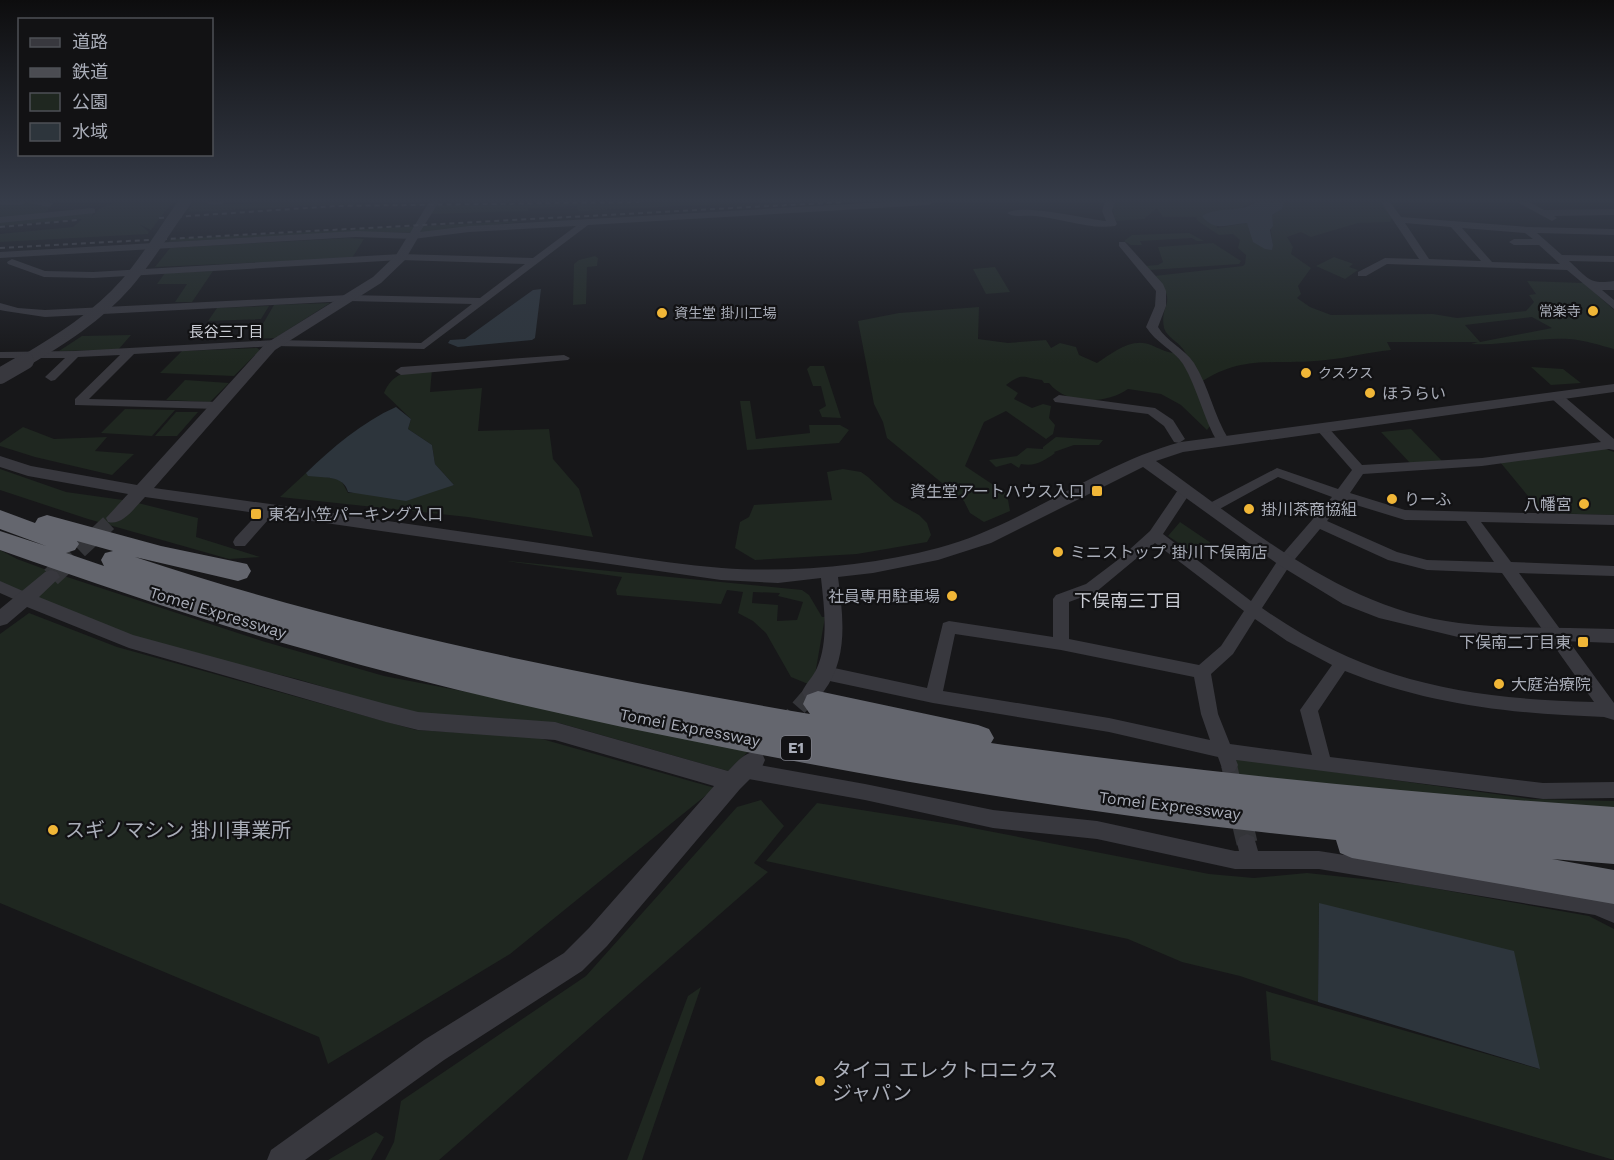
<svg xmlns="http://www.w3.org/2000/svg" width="1614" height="1160" font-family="'Work Sans','Noto Sans JP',sans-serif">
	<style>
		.green { fill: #1f2720; fill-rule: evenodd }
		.water { fill: #2d353c }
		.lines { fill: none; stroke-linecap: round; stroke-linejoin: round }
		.minor-tunnel-far1 { stroke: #343539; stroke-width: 16; stroke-dasharray: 16 8; stroke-linecap: butt }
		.minor-tunnel { stroke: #343539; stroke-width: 21; stroke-dasharray: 21 10; stroke-linecap: butt }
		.tertiary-tunnel-far1 { stroke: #343539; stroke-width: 16; stroke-dasharray: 16 8; stroke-linecap: butt }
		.tertiary-tunnel { stroke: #343539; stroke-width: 20; stroke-dasharray: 20 10; stroke-linecap: butt }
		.minor { fill: #38383e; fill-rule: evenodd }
		.tertiary { fill: #38383e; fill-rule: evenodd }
		.motorway { fill: #64666e; fill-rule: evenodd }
		.rail { stroke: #4b4c52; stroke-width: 2; stroke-dasharray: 5 4; stroke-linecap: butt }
		.tertiary-bridge-far1 { stroke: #38383e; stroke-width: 12 }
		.tertiary-bridge { stroke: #38383e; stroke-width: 16 }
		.poi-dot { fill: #f0b637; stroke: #121214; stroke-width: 2 }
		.labels { text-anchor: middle; stroke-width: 4.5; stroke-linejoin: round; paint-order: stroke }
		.far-poi-label { font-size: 14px; fill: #a9adb8; stroke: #121214; text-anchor: start }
		.far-neighbourhood-label { font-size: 15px; fill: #caccd4; stroke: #121214 }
		.shield { fill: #121214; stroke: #7c7e87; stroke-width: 1.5 }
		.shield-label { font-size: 15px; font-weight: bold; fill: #a9adb8 }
		.poi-label { font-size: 16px; fill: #a9adb8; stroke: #121214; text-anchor: start }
		.street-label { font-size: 16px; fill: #a9adb8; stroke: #121214 }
		.neighbourhood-label { font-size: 18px; fill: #caccd4; stroke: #121214 }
		.near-poi-label { font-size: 20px; fill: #a9adb8; stroke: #121214; text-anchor: start }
	</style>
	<rect width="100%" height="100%" fill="#171719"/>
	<path class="green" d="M0 202H54L45 214 0 219Z
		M116 202H172L151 230 139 224 149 232 148 234 0 242V234L73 227 82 219 0 226V221L95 211 90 219 99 209Z
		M193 202 208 204 384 202 188 212Z
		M687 202H764L578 211 577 206 528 208V211L430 214 435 206Z
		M1114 202H1256L1231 211H1216L1217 228 1247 223 1273 245C1271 234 1270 226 1272 215L1282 209 1284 202H1383L1393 216 1390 222 1358 223 1311 237 1301 232 1287 237 1293 247 1291 254 1311 268 1298 286 1301 294 1297 298 1310 307 1331 315 1433 314 1457 318 1526 311 1534 302 1529 295 1536 294 1527 281 1584 283 1614 310V349C1599 345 1584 340 1569 339 1536 337 1503 346 1471 344L1478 342H1387L1391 350C1368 352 1348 358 1326 360 1279 366 1243 353 1200 383 1195 371 1190 359 1183 349 1177 341 1167 337 1164 328 1159 302 1180 304 1154 276L1243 266 1245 264 1246 255 1238 248 1240 240 1233 234 1219 235 1198 221 1196 217H1163L1157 208 1144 219 1116 221 1113 212ZM1532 317 1552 328 1480 342 1465 325Z
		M525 221 424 233 356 232 169 242 171 239Z
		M1189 233 1204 241H1197L1192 238 1140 241 1142 245H1131L1124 241 1132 235Z
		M349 238 364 239 352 258 155 267 170 248Z
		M1213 243 1241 261 1239 264 1150 270 1145 266 1158 265 1163 262 1158 247Z
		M595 256 598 258 597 266 587 267 586 304 573 305 574 264 579 260Z
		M1334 257 1351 263 1353 264 1349 267 1358 270 1345 279 1316 266Z
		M995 267 1010 292 986 294 973 269Z
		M213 271 192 302H175L187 284H157L165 273Z
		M330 303 275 338 254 339 274 305Z
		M269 306 261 319 208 321 217 308Z
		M979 307 978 339 1008 343 1046 340 1051 348 1060 343 1076 347 1079 355 1097 363C1113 353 1131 337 1151 345 1159 348 1164 352 1174 353L1190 371 1210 426 1207 430 1181 405 1161 394 1128 389C1107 404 1067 406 1049 383H1044L1042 380C1023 378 1023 372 1006 385L1018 393 1014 399 1032 408 1043 404 1051 406 1049 418 1055 425 1053 434 1046 439 1006 411 984 422 965 466 1007 494 1010 511 984 522 970 513 964 501 887 438 883 422 874 404 858 321 899 313Z
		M131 335 118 350 59 351 82 336Z
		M257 348 260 350 234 376 160 373 182 351Z
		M810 366H824L841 418 822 417 819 410 826 406 821 386H813L807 369Z
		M1531 367 1563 369 1581 383 1551 385Z
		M432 369 430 392 482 388 478 431 549 429 553 459 579 489 593 537 468 517 280 497 306 473 341 480 348 493 454 485 435 464 432 445 408 429 411 419 384 393C393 371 411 370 432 369Z
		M185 380 229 383 210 402 166 400Z
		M750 401 756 439 810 433 809 425H840L849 430 839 443 747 450 740 401Z
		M125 409 175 410 152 436 101 433Z
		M176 412H198L177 436H155Z
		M23 427 54 439 107 437 95 451 134 454 112 475 35 457 0 446V443Z
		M1411 429 1442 461 1411 464 1381 432Z
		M1056 437 1103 440 1099 445H1074L1054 452 1055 453C1044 461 1035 467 1021 464L1019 468 1011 463 996 467 989 460 1017 456 1027 448 1043 449V447Z
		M1603 448 1614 452V515L1542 513 1500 462Z
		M0 469 66 492 130 501 198 518 196 537 260 557 229 559 88 519 0 490Z
		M843 469 861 472 868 477 894 501 919 515 927 523 931 535 927 542 857 554 755 560 735 548 740 522 749 517 754 505 832 500 827 472Z
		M1180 522 1211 543 1194 553 1168 536Z
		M0 550 17 559 55 573 262 641 384 676 753 747 728 771 559 723 421 716 297 679 161 646 131 642 0 582Z
		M507 561 802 590 809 595 822 617H825L813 686 791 677 766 633 753 621 738 613 743 592 727 590 721 604 617 595 616 590 622 577ZM753 592 780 593 778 596 803 602 797 620 777 621 778 605 752 603Z
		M29 613 117 647 416 730 535 737 715 788 510 954 328 1064 319 1037 0 903V634Z
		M1233 758 1531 799 1614 801V812L1238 777Z
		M761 800 784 826 754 863 768 872 439 1160H385L394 1142 401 1101 586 976 737 807Z
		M817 803 957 825 1209 874 1254 878 1307 873 1410 884 1589 916 1614 929V1160L1271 1060 1266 991 1539 1069 1319 904 1318 1002 1240 976 1182 962 1128 939 766 861Z
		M701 987 642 1160H627L688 996Z
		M376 1132 384 1137 371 1160H328Z"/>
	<path class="water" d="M1256 202H1284L1282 209 1272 215 1273 226 1270 230 1273 245 1272 250 1265 249 1253 242 1247 223C1229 224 1215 233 1202 216 1218 206 1242 213 1256 202Z
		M541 289 535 338 532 340 458 347 448 343 450 340 465 339 533 290Z
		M396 407 411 419 408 429 432 445 435 464 454 485 406 501 348 492C344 475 324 478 308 476L306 473C332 448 362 422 396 407Z
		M1319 903 1514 951 1540 1069 1318 1002Z"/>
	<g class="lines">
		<path class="minor-tunnel-far1" d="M783 726 812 692
			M1229 765 1243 827"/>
		<path class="minor-tunnel" d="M1243 826 1247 843"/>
		<path class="tertiary-tunnel-far1" d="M62 567 114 518"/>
		<path class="tertiary-tunnel" d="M51 577 64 565"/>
		<path class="minor" d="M0 202H50L53 204 48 207 26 202 21 205H0Z
			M205 202H225C220 206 210 206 205 202Z
			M429 202H439L420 232 469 226 885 202H934L929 205 588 225 424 349 275 346 134 354 89 399 222 402V408L218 409 75 405V399L120 355 78 357 55 380 51 381 45 377 65 358H0V352L75 351 275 340 421 343 472 304 349 301 45 317 5 311 0 310V303L18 308 45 310 349 295 480 298 525 264 401 260 93 278 44 277 8 264 7 262 12 259 45 271 93 272 401 254 533 258 576 226 469 232 413 239 356 237 0 258V252L356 231 410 233Z
			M1105 202H1115L1112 211 1117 224 1115 226C1089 230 1061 218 1035 216 1026 215 1014 218 1007 213 1023 203 1085 219 1106 221L1102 211Z
			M1381 202H1390L1401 217 1528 227 1614 229V235L1537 233 1562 255 1614 256V262L1569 261C1588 278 1589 285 1614 281V290H1602L1614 300V309L1567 270 1387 264 1366 276H1358V272L1385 258 1419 259ZM1405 223 1451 227 1481 261 1429 259ZM1462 228 1525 233 1533 239H1514L1509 242 1514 245H1539L1560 264 1492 262Z
			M1517 202H1529L1544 210 1614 209V215L1554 216 1557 218 1552 221Z
			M92 208 95 209V213L0 223V217Z
			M1119 242H1125L1163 284 1166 291V306L1158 327C1167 342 1184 348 1194 363 1209 387 1214 416 1229 440L1228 443H1218C1203 418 1198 389 1183 364 1173 349 1156 343 1146 327L1155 306 1156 291 1119 246Z
			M564 355 570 358 568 360 401 375 395 371 401 367Z
			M1556 392 1560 393 1614 439V450L1609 449 1482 466 1363 474 1350 493 1405 510 1614 515V525L1481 522 1511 562 1614 566V576L1519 573 1614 703V720L1604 717C1515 714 1429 705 1345 671L1318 711 1330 757 1543 783 1614 782V798L1543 799 1236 760 1238 765 1235 771 1229 773 1223 771 1218 757 1109 732 933 703 825 680 819 678 817 673 819 668 825 666 927 688 943 623 949 621 1053 637V599L1056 595 1086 584 1119 559 1150 531 1180 487 1185 486 1192 490 1163 534 1251 601 1280 557 1332 497 1278 477 1216 511H1206L1204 508 1206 505 1277 468 1338 489 1352 470 1317 430 1315 427 1317 424H1325L1362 465 1482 458 1601 442 1552 399V393ZM1343 501 1405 520 1466 521 1494 562 1427 560 1397 552 1327 521ZM1320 529 1388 560 1427 570 1502 573 1594 702C1468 699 1367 682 1262 608L1290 565ZM1155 543 1244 611 1221 646 1199 665 1069 639V602L1096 592ZM1255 619 1287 641 1332 665 1300 710 1312 755 1230 744 1218 714 1211 674 1233 654ZM955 634 1061 650 1194 677 1201 714 1210 740 1109 718 943 691Z
			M1059 395 1155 408 1173 420 1185 439 1179 443 1174 442 1164 426 1148 414 1055 402 1053 399Z
			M270 504 277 509 275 512 245 546H235L233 542 235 538 265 506Z
			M0 581 32 595 35 599 32 603 27 605 0 593Z
			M743 762 865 784 993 810 1097 821 1235 851H1239L1237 843 1240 837 1247 834 1254 837 1258 851H1319L1597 895 1614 903V923L1595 915 1319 869H1235L1097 839 993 828 865 800 743 778 737 776 734 770 737 764Z"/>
		<path class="tertiary" d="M413 233 419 236 405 260 381 283 275 350 154 488C271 504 389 521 506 538 578 548 650 562 722 568 791 573 871 566 938 548 1024 525 1095 465 1181 442L1614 384V392L1183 452 1156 461C1249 527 1342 609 1459 623 1510 629 1563 627 1614 629V643L1458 637 1379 618 1343 604 1279 565 1143 467 991 543 938 560 873 573 838 577C843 616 849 657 824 691 818 699 814 701 805 698L802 692C806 683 813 677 817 668 829 640 824 607 821 578L778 583 721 580 145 497C135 507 123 526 108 522L106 518 128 494 28 476 0 467V456L31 466 137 485 265 344 373 277 396 255 409 234Z
			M51 570 57 572 60 577 39 597 133 635 386 704 418 712 555 722 728 771C738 761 747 748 762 753L765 760 762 767 740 789 607 946 582 971 444 1060 305 1160H267L271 1150 424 1040 564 953 589 928 714 786 555 740 418 730 386 722 129 648 27 607 7 624 0 626V609L45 572Z"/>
		<path class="motorway" d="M0 510 35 523 38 518 47 515 161 546 247 564 251 571 247 578 238 581 135 557C354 630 583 675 810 714L803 704 807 695 818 691 978 725 989 729 994 738 991 743C1198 772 1405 793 1614 807V864L1552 859 1614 870V904L1352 858 1340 853 1336 840C1134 820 935 789 737 750 593 722 449 691 308 650 204 621 102 586 0 550V531L46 546 0 529ZM77 541 113 551 105 553 101 560 104 566 66 553 75 550 79 544Z"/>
		<path class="rail" d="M159 218 336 206 639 202
			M0 227 78 220
			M0 248 844 202"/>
		<path class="tertiary-bridge-far1" d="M23 362C60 340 97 317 126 284 148 259 165 229 185 202"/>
		<path class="tertiary-bridge" d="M0 376 26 361"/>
	</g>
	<linearGradient id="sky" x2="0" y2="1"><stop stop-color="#0d0d0e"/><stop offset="0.55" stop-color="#363c49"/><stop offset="1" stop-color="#363c49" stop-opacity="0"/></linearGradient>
	<rect width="1614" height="364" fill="url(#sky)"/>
	<g class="poi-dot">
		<circle cx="1593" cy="311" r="6"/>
		<circle cx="662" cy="313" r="6"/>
		<circle cx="1306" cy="373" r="6"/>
		<circle cx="1370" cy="393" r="6"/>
		<rect x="1091" y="485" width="12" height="12" rx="3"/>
		<circle cx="1392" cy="499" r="6"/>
		<circle cx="1584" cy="504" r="6"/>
		<circle cx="1249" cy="509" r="6"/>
		<rect x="250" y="508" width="12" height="12" rx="3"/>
		<circle cx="1058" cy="552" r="6"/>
		<circle cx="952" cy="596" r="6"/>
		<rect x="1577" y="636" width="12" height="12" rx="3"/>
		<circle cx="1499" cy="684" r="6"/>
		<circle cx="53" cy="830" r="6"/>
		<circle cx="820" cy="1081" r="6"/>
	</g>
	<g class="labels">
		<g class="far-poi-label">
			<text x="1581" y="316" text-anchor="end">常楽寺</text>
			<text x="674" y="318">資生堂 掛川工場</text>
			<text x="1318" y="378">クスクス</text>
		</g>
		<g class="far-neighbourhood-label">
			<text x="226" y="337">長谷三丁目</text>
		</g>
		<rect class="shield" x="781" y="736" width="30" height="24" rx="4.5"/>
		<g class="shield-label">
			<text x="796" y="753">E1</text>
		</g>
		<g class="poi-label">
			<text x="1382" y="399">ほうらい</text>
			<text x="1085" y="497" text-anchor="end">資生堂アートハウス入口</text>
			<text x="1404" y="505">りーふ</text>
			<text x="1572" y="510" text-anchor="end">八幡宮</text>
			<text x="1261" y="515">掛川茶商協組</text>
			<text x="268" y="520">東名小笠パーキング入口</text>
			<text x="1070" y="558">ミニストップ 掛川下俣南店</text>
			<text x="940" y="602" text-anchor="end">社員専用駐車場</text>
			<text x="1571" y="648" text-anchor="end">下俣南二丁目東</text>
			<text x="1511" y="690">大庭治療院</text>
		</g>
		<g class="street-label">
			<text transform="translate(218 612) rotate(17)" y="6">Tomei Expressway</text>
			<text transform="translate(690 727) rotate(11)" y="6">Tomei Expressway</text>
			<text transform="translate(1170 805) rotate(7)" y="6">Tomei Expressway</text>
		</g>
		<g class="neighbourhood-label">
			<text x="1128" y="607">下俣南三丁目</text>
		</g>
		<g class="near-poi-label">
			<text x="65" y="837">スギノマシン 掛川事業所</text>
			<text x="832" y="1077">タイコ エレクトロニクス<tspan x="832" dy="23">ジャパン</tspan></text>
		</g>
	</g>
	<rect x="18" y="18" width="195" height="138" fill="#121214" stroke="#4e5056" stroke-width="1.5"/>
	<rect x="30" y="38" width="30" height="9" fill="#38383e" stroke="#4e5056" stroke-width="1.5"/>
	<text x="72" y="48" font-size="18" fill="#a9adb8">道路</text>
	<rect x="30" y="68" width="30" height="9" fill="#4b4c52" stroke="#4e5056" stroke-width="1.5"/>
	<text x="72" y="78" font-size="18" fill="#a9adb8">鉄道</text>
	<rect x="30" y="93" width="30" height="18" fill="#1f2720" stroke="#4e5056" stroke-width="1.5"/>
	<text x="72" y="108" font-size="18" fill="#a9adb8">公園</text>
	<rect x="30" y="123" width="30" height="18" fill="#2d353c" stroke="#4e5056" stroke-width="1.5"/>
	<text x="72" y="138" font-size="18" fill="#a9adb8">水域</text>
</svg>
